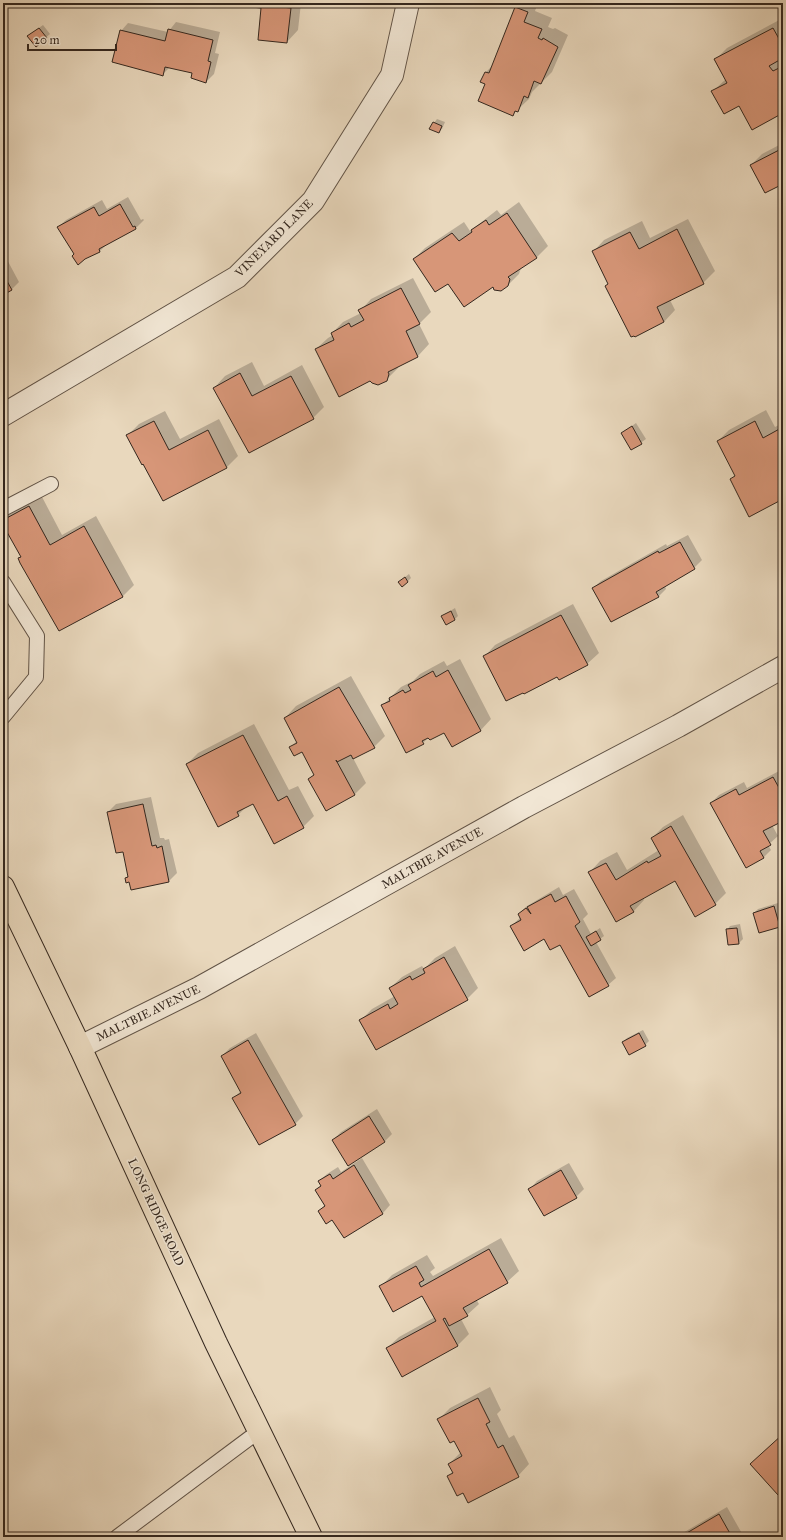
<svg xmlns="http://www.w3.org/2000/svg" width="786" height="1540" font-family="'IM FELL Great Primer',serif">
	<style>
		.shadow { fill: #0003 }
		.building { fill: #d79678; stroke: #34271e }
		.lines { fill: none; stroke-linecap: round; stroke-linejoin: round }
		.lane-casing { stroke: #615346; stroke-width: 16 }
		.street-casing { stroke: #615346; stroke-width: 24 }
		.primary-casing { stroke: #34271e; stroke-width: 24 }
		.lane { stroke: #f1e6d4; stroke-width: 14 }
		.street { stroke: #f1e6d4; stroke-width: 22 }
		.primary { stroke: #e9d8bd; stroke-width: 22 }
		.labels { text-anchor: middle; stroke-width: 3; stroke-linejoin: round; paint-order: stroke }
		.street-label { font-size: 12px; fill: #34271e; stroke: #f1e6d4 }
	</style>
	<rect width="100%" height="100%" fill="#e9d8bd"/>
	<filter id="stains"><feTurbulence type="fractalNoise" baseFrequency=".005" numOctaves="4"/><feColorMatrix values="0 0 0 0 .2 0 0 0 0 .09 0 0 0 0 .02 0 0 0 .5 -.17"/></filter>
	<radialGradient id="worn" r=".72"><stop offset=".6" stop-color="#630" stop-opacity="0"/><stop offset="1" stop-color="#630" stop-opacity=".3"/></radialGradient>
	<path class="shadow" d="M243 3H301L298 30 287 42 262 7Z
		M521 3H538L535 11 552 18 548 27 553 29 555 28 568 35 552 72 532 92 529 99 513 114 486 84 482 82 486 72 493 65 516 8Z
		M783 18V112L739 105 712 92 726 79 715 60 727 48Z
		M176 22 220 32 215 53 219 54 214 74 206 82 193 72 170 67 162 75 121 31 128 23 168 32Z
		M43 25 50 34 36 46 32 33Z
		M437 119 445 122 442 129 438 132 434 123Z
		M783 143V192L779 185 751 165 762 154Z
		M128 197 141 220 143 219 144 220 136 228 107 244 100 251 75 254 58 227 66 220 102 200 107 209Z
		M519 202 548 246 537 257 521 268 519 274 508 285 493 286 449 282 414 259 425 248 464 222 470 231 497 210 501 215Z
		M688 219 715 271 703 283 670 300 675 310 664 322 609 284 593 252 604 240 642 221 650 238Z
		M3 252 19 282 12 289 3 294Z
		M413 278 431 312 419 324 429 344 418 356 399 365 398 368 386 380H371L316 349 328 338 333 335 332 333 343 322 361 313 360 311 371 299Z
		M252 362 264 386 302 365 324 407 313 418 214 388 225 376Z
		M766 410 775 427 783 423V498L731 479 735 475 718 441 729 430Z
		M165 411 180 439 219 419 238 456 227 467 163 500 127 436 139 424Z
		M636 423 646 439 632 449 622 433Z
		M41 495 62 535 96 516 134 585 123 596 60 629 19 558 21 556 3 523V520L13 510Z
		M688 535 702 560 694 568 665 586 666 589 659 596 612 621 593 588 601 581 666 544 667 546Z
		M409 574 411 578 408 581 399 582Z
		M573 604 599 653 587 664 558 675 484 657 495 645Z
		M455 608 458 616 454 620 442 616Z
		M460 659 491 719 480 731H445L429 737 423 743 406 752 383 705 401 687 413 681 420 674 444 661 447 666Z
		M351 676 385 736 374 747 353 758 366 783 355 794 326 810 309 779 314 774 303 751 290 747 297 741 285 718 296 706Z
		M254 724 289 790 298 786 314 816 303 827 253 802 248 805 238 815 187 764 198 753Z
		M781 770 783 773V819L772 825 778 836 768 845 771 850 763 858 711 803 719 795 744 782 747 788Z
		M151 797 160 838H164L165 840 169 839 177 873 169 881 132 889 130 881 126 878 129 875 123 851 108 812 116 804Z
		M683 815 726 893 715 904 675 879 643 897 644 900 633 912 589 873 600 861 617 852 627 870 659 850 652 838 663 827Z
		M559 887 563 895 574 889 588 914 583 919 591 934 600 928 604 936 596 942 616 978 608 985 560 943 511 926 521 917 519 914 527 906Z
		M778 903 783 921 780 926 754 913 758 909Z
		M740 924 743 939 739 943 729 944 727 930 730 926Z
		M455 946 478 988 467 999 361 1020 372 1009 395 996 390 988 402 977 422 966 424 969 435 958Z
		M643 1030 649 1041 645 1045 629 1053 623 1042 627 1038Z
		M256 1033 303 1116 295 1124 233 1098 241 1091 222 1056 230 1048Z
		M377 1109 392 1134 385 1141 333 1140 341 1132Z
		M362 1158 390 1205 383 1213 344 1237 332 1218 319 1211 325 1205 316 1190 321 1185 319 1181 327 1174 338 1167 341 1172Z
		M569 1163 584 1189 576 1197 530 1189 537 1181Z
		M501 1238 519 1271 507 1282 476 1299 479 1304 467 1315 461 1319 469 1334 458 1345 387 1348 399 1337 435 1317 423 1294 380 1287 392 1275 427 1255 435 1268 430 1272 433 1276Z
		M490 1387 501 1410 497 1414 509 1438 514 1435 529 1464 518 1476 463 1491 448 1476 453 1471 449 1464 461 1452 455 1440 438 1420 450 1408Z
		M727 1507 744 1537H676Z"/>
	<path class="building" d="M242 3H273L272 6 291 8 287 43 258 40 261 8 241 6Z
		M515 7 528 12 524 22 542 29 538 38 542 40 543 38 558 47 541 84 534 81 528 98 524 96 518 112 515 111 513 116 478 101 485 84 480 82 485 72 489 73Z
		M39 28 47 38 36 47 27 36Z
		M773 28 783 46V58L769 66 773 71 783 66V113L752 130 739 106 724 114 711 91 727 83 714 59Z
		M168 29 213 40 208 61 211 62 206 83 191 78 192 73 165 67 163 76 160 75 112 62 120 30 165 41Z
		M433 122 442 126 439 133 429 129Z
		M783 148V194L779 186 765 193 750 165Z
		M120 204 133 227 135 226 136 229 99 249 100 252 85 259 78 265 72 256 74 254 57 227 94 207 99 216Z
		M507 213 537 258 508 277 510 279 508 286 501 291 494 290 493 287 464 307 448 284 435 292 413 259 452 233 459 241 472 232 471 230 486 220 489 225Z
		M677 229 704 284 657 307 664 322 635 337 634 336 631 337 605 286 608 284 592 251 630 232 639 249Z
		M3 274 12 290 3 295Z
		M401 288 420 324 406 331 418 357 388 372 389 374 387 381 378 385 372 383 370 381 339 397 315 349 334 340 331 333 349 323 351 327 364 320 358 310Z
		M240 373 252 396 291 376 314 419 249 453 213 388Z
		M154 421 169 450 208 430 227 468 163 501 143 464 142 465 126 435Z
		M755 421 763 438 783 427V499L749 517 730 479 735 476 717 441Z
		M632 426 642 444 631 450 621 433Z
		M29 506 50 545 84 526 123 597 59 631 20 563 18 558 21 557 3 525V520Z
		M680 542 695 569 656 592 659 597 611 622 592 588 658 551 659 553Z
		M405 577 408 582 402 587 398 582Z
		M451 611 455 620 446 625 441 616Z
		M561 615 588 665 559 680 557 677 524 694 523 693 506 701 483 656Z
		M448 670 481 731 452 747 444 733 430 740 428 738 422 741 424 744 406 753 381 705 390 701 389 698 403 690 405 693 411 690 408 685 433 671 436 677Z
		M339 687 375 748 353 759 351 755 337 762 336 760 355 795 326 811 308 779 314 775 302 752 294 756 289 747 297 743 284 718Z
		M243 735 278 801 287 796 304 828 274 844 253 804 237 812 239 816 218 827 186 764Z
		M773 777 783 795V821L763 831 771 845 760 851 764 858 746 868 710 803 736 789 739 795Z
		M143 804 152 846 156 845 157 848 162 846 169 882 131 890 129 882 126 883 125 878 128 877 123 852 116 853 107 812Z
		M671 826 716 905 695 917 675 881 630 906 634 912 616 922 588 872 606 863 616 880 647 861 648 863 661 856 651 838Z
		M551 894 555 902 566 896 580 922 575 926 609 986 589 997 560 945 550 950 544 939 524 951 510 926 521 920 518 914 526 908 531 914 527 907Z
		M774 906 780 927 759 933 753 913Z
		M737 928 739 944 728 945 726 929Z
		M596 931 601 940 591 946 586 937Z
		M444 957 468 1000 376 1050 359 1020 388 1004 390 1009 398 1004 389 988 410 976 412 980 425 973 423 969Z
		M639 1033 646 1046 629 1055 622 1042Z
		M248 1040 296 1125 259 1145 232 1098 241 1093 221 1056Z
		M369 1116 385 1142 348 1166 332 1140Z
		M354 1165 383 1214 344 1238 332 1220 326 1224 318 1211 325 1206 315 1190 321 1186 318 1181 330 1174 333 1179Z
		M561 1170 577 1198 544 1216 528 1189Z
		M489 1249 508 1283 463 1308 468 1316 449 1326 445 1318 443 1319 458 1346 402 1377 386 1348 436 1321 422 1296 393 1312 379 1286 416 1266 424 1280 419 1283 421 1287Z
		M478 1398 490 1422 486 1424 498 1448 503 1445 519 1477 468 1503 463 1493 457 1496 447 1476 453 1473 448 1464 462 1456 454 1441 450 1443 437 1419Z
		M783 1434V1490L778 1495 750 1464Z
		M719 1514 732 1537H680Z"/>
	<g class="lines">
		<defs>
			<path id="lane" d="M3 509 51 484
				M3 582 37 636 36 677 3 717
				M117 1537 259 1431"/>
			<path id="street" d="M3 415 237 277 313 201 392 75 408 3
				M80 1047 199 988 524 807 678 726 783 667"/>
			<path id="primary" d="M3 887 80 1047 216 1343 311 1537"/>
		</defs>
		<use href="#lane" class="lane-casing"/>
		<use href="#street" class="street-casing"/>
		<use href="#primary" class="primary-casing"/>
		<use href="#lane" class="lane"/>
		<use href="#street" class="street"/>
		<use href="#primary" class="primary"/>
	</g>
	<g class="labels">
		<g class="street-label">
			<text transform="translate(274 238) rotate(-45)" y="4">VINEYARD LANE</text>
			<text transform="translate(432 858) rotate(-29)" y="4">MALTBIE AVENUE</text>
			<text transform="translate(148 1013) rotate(-26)" y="4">MALTBIE AVENUE</text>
			<text transform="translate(156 1212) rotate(65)" y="4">LONG RIDGE ROAD</text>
		</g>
	</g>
	<rect width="786" height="1540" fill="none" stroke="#e9d8bd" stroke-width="16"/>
	<rect x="4" y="4" width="778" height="1532" fill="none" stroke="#34271e" stroke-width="2"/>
	<rect x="8" y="8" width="770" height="1524" fill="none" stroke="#34271e"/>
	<path d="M28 44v6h88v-6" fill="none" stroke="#34271e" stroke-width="2"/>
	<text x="34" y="44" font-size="12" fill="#34271e" stroke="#f1e6d4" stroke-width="3" paint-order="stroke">20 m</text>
	<rect width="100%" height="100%" filter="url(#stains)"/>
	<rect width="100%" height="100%" fill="url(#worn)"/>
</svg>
